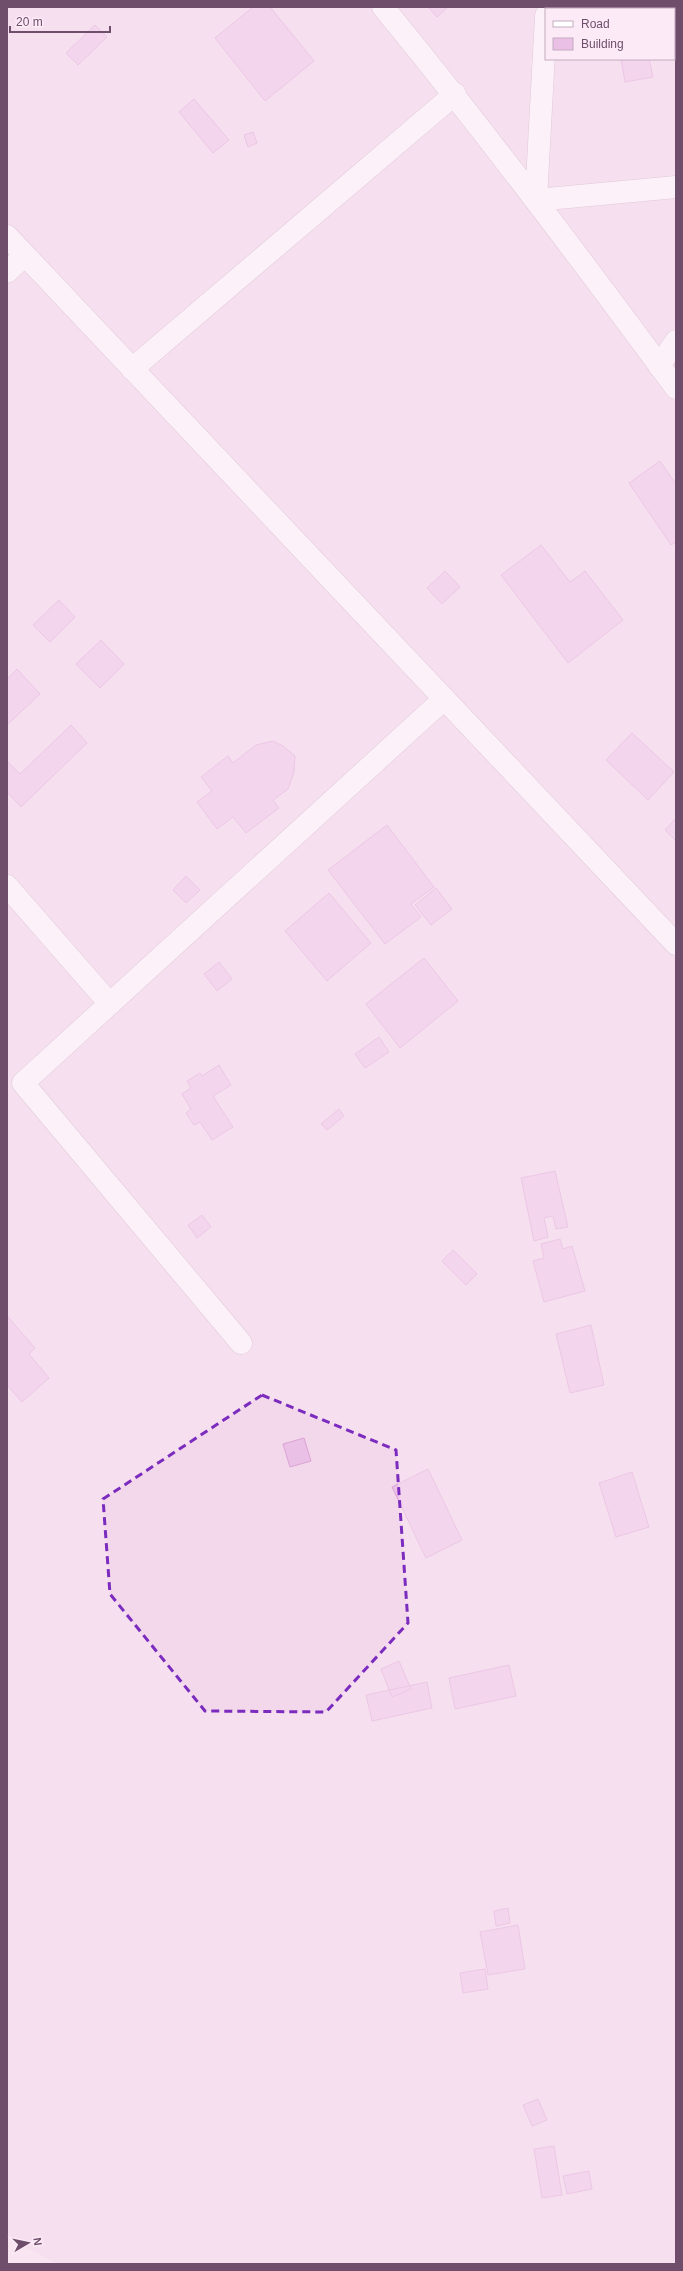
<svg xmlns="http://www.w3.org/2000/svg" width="683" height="2271" font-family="Helvetica,sans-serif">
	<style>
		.residential { fill: #f2d8ea; fill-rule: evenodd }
		.building { fill: #ebc0e6; stroke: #dba3d5 }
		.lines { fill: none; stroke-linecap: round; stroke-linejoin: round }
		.minor-casing { stroke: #c1a6bd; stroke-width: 23 }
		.minor { stroke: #fff; stroke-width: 22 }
		.marked { fill: none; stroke: #7b2cbf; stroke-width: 3; stroke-dasharray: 8 5; stroke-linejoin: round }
	</style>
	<rect width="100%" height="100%" fill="#f9e5f2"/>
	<path class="residential" d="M7 7H676V2264H57L7 2237ZM546 9H674V59H546Z"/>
	<path class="building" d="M253 7H270L314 61 265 101 215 38Z
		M428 7H448L437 17Z
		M612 7H640V9H612Z
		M95 25 107 37 78 65 66 53Z
		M621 59H649L653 77 625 82Z
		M194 99 229 140 213 153 179 112Z
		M253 132 257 143 248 147 244 135Z
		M660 461 676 484V542L671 545 629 483Z
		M541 545 570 582 585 571 623 620 568 663 501 575Z
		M445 571 460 587 442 604 427 588Z
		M59 600 75 617 50 642 33 625Z
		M101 640 124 664 100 688 76 664Z
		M17 669 40 694 7 725V679Z
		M71 725 87 743 21 807 7 792V761L20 774Z
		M632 733 674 772 648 800 606 760Z
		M273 741 283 746 295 756 294 772 288 789 273 800 279 808 246 833 233 817 217 829 197 802 212 791 201 777 228 756 233 763 256 745Z
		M676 818V841L665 830Z
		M387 825 434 887 411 904 421 917 385 944 328 870Z
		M186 876 200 890 186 903 173 890Z
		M436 888 452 909 431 925 415 905Z
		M329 893 371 943 327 981 285 931Z
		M424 958 458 1001 400 1048 366 1004Z
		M219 962 232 979 217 991 204 974Z
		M379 1037 389 1052 365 1068 355 1054Z
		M219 1065 231 1085 213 1096 233 1127 212 1140 200 1122 194 1125 186 1113 191 1109 182 1094 191 1088 187 1081 200 1073 202 1076Z
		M339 1109 344 1116 327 1130 321 1124Z
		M555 1171 568 1227 556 1229 553 1216 544 1218 548 1237 534 1241 521 1178Z
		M202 1215 211 1227 197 1238 188 1225Z
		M560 1239 563 1249 572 1246 585 1291 544 1302 533 1261 544 1258 541 1244Z
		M453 1250 477 1274 466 1285 442 1261Z
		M7 1316 35 1348 29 1354 49 1378 22 1402 7 1385Z
		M591 1325 604 1385 570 1393 556 1334Z
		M304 1438 311 1461 290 1467 283 1444Z
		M428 1469 462 1540 426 1558 392 1487Z
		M632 1472 649 1527 616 1537 599 1483Z
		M399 1661 411 1689 392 1697 381 1669Z
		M509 1665 516 1696 455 1709 449 1678Z
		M427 1682 432 1708 372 1721 366 1695Z
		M508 1908 510 1923 496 1926 494 1911Z
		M518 1925 525 1969 488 1975 480 1932Z
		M485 1969 488 1989 463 1993 460 1973Z
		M538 2099 547 2120 532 2126 523 2105Z
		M554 2146 562 2195 542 2198 534 2149Z
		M589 2171 592 2189 567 2194 563 2176Z"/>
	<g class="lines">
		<defs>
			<path id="minor" d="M383 7C485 131 581 259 676 388
				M546 16 536 200 676 187
				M7 236 676 944
				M7 272 25 255
				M659 366 676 341
				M132 369 455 94
				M7 886 110 1004
				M241 1343 23 1083 444 699"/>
		</defs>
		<use href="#minor" class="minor-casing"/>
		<use href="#minor" class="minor"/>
	</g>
	<path d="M0 0H683V2271H0ZM262 1395 396 1450 408 1623 326 1712 205 1711 110 1594 103 1499Z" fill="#f9e5f2" fill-opacity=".55" fill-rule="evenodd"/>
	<path class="marked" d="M262 1395 396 1450 408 1623 326 1712 205 1711 110 1594 103 1499Z"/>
	<rect width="683" height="2271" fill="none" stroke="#6f4e6c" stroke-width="16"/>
	<rect x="545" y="8" width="130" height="52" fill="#fcebf7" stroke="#c4acbf"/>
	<rect x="553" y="21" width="20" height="6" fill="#ffffff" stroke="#c4acbf"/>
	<text x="581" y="28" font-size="12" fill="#6f4e6c">Road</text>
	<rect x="553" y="38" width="20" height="12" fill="#ebc0e6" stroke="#c4acbf"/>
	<text x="581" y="48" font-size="12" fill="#6f4e6c">Building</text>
	<g transform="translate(28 2243) rotate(81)" stroke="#fcebf7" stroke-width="3" paint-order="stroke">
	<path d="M0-3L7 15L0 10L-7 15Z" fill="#6f4e6c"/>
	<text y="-6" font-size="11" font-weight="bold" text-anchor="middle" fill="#6f4e6c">N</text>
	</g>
	<path d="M10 26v6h100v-6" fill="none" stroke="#6f4e6c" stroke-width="2"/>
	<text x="16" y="26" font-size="12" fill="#6f4e6c" stroke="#fcebf7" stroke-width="3" paint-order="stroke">20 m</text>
</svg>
